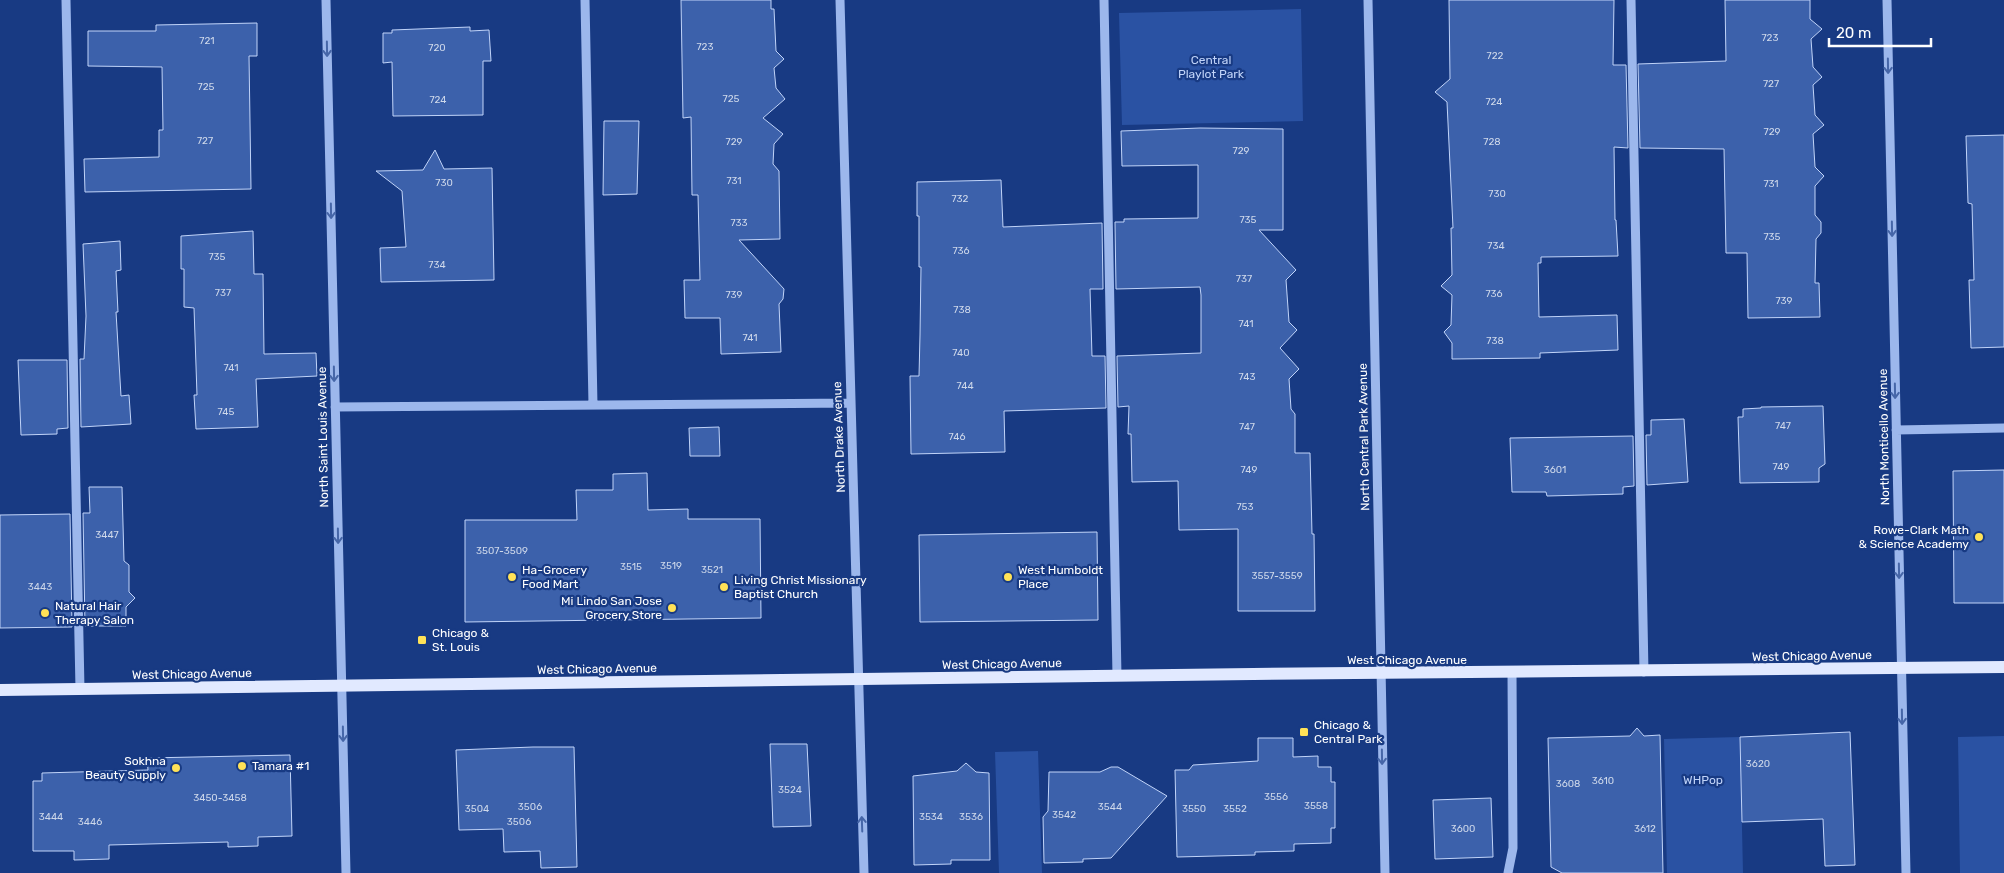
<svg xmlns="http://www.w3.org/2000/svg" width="2004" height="873" font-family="Rubik,sans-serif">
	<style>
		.green { fill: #2a52a3 }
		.building { fill: #3c61ab; stroke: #c1d4f9 }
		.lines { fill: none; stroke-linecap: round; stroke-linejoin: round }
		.minor { stroke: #9cb7ec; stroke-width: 9 }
		.major { stroke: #e1e9ff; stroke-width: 12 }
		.oneway { stroke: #4666a8 }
		.poi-dot { fill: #ffe257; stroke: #183a83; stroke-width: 2 }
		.labels { text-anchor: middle; stroke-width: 4.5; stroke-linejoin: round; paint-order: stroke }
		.number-label { font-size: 10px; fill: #ced8ea }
		.park-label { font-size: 12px; fill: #c1d4f9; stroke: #183a83 }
		.street-label { font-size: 12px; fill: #fff; stroke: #183a83 }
		.poi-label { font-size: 12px; fill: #fff; stroke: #183a83; text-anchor: start }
	</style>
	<rect width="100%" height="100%" fill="#183a83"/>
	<path class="green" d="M1301 9 1303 121 1122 125 1119 13Z
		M2004 736V873H1960L1958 737Z
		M1740 737 1743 873H1667L1664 739Z
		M1038 751 1042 873H999L995 752Z"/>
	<path class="building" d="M681 0H771V9H774L776 51 784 59 774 68 776 88 785 99 763 118 783 134 774 144 773 164 779 171 780 239 739 240 784 289 783 299 779 304 781 352 721 354 720 318H685L684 280H700L698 195H692L691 117 683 118Z
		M1449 0H1614L1613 65H1626L1628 148 1614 147 1615 220H1616L1618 256 1541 257V263H1538L1539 317 1617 315 1618 350 1540 353V358L1452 359V343L1444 332 1451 325 1452 295 1441 286 1452 275 1451 228H1453L1447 102 1435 92 1450 79Z
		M1725 0H1810V19L1822 29 1811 39 1813 67 1822 77 1813 85 1815 115 1824 125 1813 134 1815 167 1824 176 1815 186V215L1821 222V233L1816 239 1815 283H1819L1820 317 1748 318 1747 253H1726L1724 149 1640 148 1638 64 1726 61Z
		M257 23V56H249L251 189 85 192 84 159 159 157V130H163L162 67 88 66V31H156V25Z
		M470 27V31L489 30 491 61H483V115L393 116 392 62 383 63V33H392V30Z
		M604 121H639L637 194 603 195Z
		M1200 128 1283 129V230H1259L1296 270 1286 280 1289 322 1297 330 1280 348 1299 369 1289 379 1291 409 1295 414V453H1310L1312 534H1314L1315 611H1238V529L1179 530 1178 481 1132 482 1131 434H1128L1129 406 1118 407 1117 356 1201 353V295L1200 287 1116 289 1115 222H1124V219L1198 218V165L1122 166 1121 131Z
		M2004 135V347L1971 348 1969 280H1974L1972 204 1968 203 1966 136Z
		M435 150 444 169 492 168 494 280 381 282 380 248 406 247 402 191 376 171 423 170Z
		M1001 180 1003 227 1102 223 1103 289H1090L1092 356H1105L1106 408 1004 411 1005 452 911 454 910 376H919L920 335 921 267H919V216H917V182Z
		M253 231 254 274H263L264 354 316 353 317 376 256 379 258 427 196 429 194 395H197L194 308 184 307V269H181V236Z
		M120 241 121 270 116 271 118 312H116L121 396 129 395 131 424 81 427 80 359H84L86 316 83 244Z
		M18 360H67L68 428 57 429V434L21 435Z
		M1823 406 1825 464 1819 468V482L1740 483 1738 417H1743V409L1761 408V407Z
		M1684 419 1688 482 1647 485 1646 435H1651V420Z
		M719 427 720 456H690L689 428Z
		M1633 436 1634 486 1623 487V494L1547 496 1546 492H1512L1510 438Z
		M2004 470V603H1954L1953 471Z
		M647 473 648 510 688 509V519H760L761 618 465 622V520H577L576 490H613V474Z
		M89 487H122L124 561 129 565V592L135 598 126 607V626H85L83 513H90Z
		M70 514 72 627 0 628V515Z
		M1097 532 1098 620 920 622 919 535Z
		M1637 728 1644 736 1660 735 1663 873H1562L1551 867 1548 738 1630 736Z
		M1850 732 1855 865 1825 866 1823 819 1742 822 1740 737Z
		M1258 738H1293V757L1318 756V767H1331V782H1335V828H1331V843L1294 844V851L1255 852V855L1177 857 1175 770H1189L1193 765 1258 761Z
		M770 744H807L811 826 773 827Z
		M533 747H574L577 867 541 868 540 851 504 852 503 829 459 830 456 750Z
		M290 755 292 836 258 837V846L228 847V842L109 845V859L74 860V851H33V781H42V773L148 770 147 758Z
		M966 763 976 772 989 773 990 860H951V864L914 865 913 776 957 771Z
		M1111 767H1118L1167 796 1111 858 1083 859V862L1044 863 1043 817 1048 811 1049 772H1100Z
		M1491 798 1493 857 1435 859 1433 800Z"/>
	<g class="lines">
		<path class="minor" d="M66 0 80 689
			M326 0 346 873
			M585 0 593 405
			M840 0 864 873
			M1104 0 1117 676
			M1368 0 1385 873
			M1631 0 1644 672
			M1887 0 1906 873
			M335 407 851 403
			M1896 430 2004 428
			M1508 873 1513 848 1512 673"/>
		<path class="major" d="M0 690 1253 674 2004 667"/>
	</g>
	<defs><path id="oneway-shaft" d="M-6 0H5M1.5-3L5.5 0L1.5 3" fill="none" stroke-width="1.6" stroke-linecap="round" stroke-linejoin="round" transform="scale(1.25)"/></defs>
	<g class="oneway">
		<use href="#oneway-shaft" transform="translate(327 49) rotate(89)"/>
		<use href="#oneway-shaft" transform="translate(1888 66) rotate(89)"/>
		<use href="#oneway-shaft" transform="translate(331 211) rotate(89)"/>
		<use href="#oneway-shaft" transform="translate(1892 229) rotate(89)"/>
		<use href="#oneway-shaft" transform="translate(334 374) rotate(89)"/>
		<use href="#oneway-shaft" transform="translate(1895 391) rotate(89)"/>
		<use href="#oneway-shaft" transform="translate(338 536) rotate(89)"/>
		<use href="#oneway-shaft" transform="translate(1899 571) rotate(89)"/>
		<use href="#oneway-shaft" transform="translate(1902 717) rotate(89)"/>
		<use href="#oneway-shaft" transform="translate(343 734) rotate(89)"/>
		<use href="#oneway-shaft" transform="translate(1382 757) rotate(89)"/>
		<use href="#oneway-shaft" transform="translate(862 824) rotate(-92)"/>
	</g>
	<g class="poi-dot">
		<circle cx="1979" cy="537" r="5"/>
		<circle cx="512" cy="577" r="5"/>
		<circle cx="1008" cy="577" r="5"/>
		<circle cx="724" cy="587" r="5"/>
		<circle cx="672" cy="608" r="5"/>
		<circle cx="45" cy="613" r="5"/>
		<rect x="417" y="635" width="10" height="10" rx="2.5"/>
		<rect x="1299" y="727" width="10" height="10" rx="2.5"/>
		<circle cx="242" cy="766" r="5"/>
		<circle cx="176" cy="768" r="5"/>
	</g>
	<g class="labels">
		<g class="number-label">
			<text x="1770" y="41">723</text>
			<text x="207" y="44">721</text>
			<text x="705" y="50">723</text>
			<text x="437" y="51">720</text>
			<text x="1495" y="59">722</text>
			<text x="1771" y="87">727</text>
			<text x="206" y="90">725</text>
			<text x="731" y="102">725</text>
			<text x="438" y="103">724</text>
			<text x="1494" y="105">724</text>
			<text x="1772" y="135">729</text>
			<text x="205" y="144">727</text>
			<text x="734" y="145">729</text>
			<text x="1492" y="145">728</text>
			<text x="1241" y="154">729</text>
			<text x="734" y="184">731</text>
			<text x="444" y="186">730</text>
			<text x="1771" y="187">731</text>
			<text x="1497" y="197">730</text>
			<text x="960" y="202">732</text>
			<text x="1248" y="223">735</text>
			<text x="739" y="226">733</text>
			<text x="1772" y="240">735</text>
			<text x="1496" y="249">734</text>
			<text x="961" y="254">736</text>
			<text x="217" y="260">735</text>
			<text x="437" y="268">734</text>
			<text x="1244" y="282">737</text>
			<text x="223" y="296">737</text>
			<text x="1494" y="297">736</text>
			<text x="734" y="298">739</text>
			<text x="1784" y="304">739</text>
			<text x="962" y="313">738</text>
			<text x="1246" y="327">741</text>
			<text x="750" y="341">741</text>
			<text x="1495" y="344">738</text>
			<text x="961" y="356">740</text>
			<text x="231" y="371">741</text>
			<text x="1247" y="380">743</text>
			<text x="965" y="389">744</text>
			<text x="226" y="415">745</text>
			<text x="1783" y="429">747</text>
			<text x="1247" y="430">747</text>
			<text x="957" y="440">746</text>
			<text x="1781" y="470">749</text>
			<text x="1249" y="473">749</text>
			<text x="1555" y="473">3601</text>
			<text x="1245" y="510">753</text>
			<text x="107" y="538">3447</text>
			<text x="502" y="554">3507-3509</text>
			<text x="671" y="569">3519</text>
			<text x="631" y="570">3515</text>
			<text x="712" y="573">3521</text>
			<text x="1277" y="579">3557-3559</text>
			<text x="40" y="590">3443</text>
			<text x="1758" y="767">3620</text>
			<text x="1603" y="784">3610</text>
			<text x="1568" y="787">3608</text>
			<text x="790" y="793">3524</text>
			<text x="1276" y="800">3556</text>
			<text x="220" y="801">3450-3458</text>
			<text x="1316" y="809">3558</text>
			<text x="530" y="810">3506</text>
			<text x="1110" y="810">3544</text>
			<text x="477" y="812">3504</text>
			<text x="1194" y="812">3550</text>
			<text x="1235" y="812">3552</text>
			<text x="1064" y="818">3542</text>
			<text x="51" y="820">3444</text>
			<text x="931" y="820">3534</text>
			<text x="971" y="820">3536</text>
			<text x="90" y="825">3446</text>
			<text x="519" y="825">3506</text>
			<text x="1463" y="832">3600</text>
			<text x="1645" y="832">3612</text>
		</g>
		<g class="park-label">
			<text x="1211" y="64">Central<tspan x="1211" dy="14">Playlot Park</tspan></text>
			<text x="1703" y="784">WHPop</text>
		</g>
		<g class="street-label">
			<text transform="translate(323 437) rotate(-91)" y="4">North Saint Louis Avenue</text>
			<text transform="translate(839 437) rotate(-92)" y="4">North Drake Avenue</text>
			<text transform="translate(1364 437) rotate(-91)" y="4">North Central Park Avenue</text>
			<text transform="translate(1884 437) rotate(-91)" y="4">North Monticello Avenue</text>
			<text transform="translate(1812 656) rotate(-1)" y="4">West Chicago Avenue</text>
			<text x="1407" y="664">West Chicago Avenue</text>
			<text transform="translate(1002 664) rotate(-1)" y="4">West Chicago Avenue</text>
			<text transform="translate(597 669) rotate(-1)" y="4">West Chicago Avenue</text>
			<text transform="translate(192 674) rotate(-1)" y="4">West Chicago Avenue</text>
		</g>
		<g class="poi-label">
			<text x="1969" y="534" text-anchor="end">Rowe-Clark Math<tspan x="1969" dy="14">&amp; Science Academy</tspan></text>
			<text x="522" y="574">Ha-Grocery<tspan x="522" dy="14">Food Mart</tspan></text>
			<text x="1018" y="574">West Humboldt<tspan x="1018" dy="14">Place</tspan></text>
			<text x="734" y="584">Living Christ Missionary<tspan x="734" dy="14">Baptist Church</tspan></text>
			<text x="662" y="605" text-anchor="end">Mi Lindo San Jose<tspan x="662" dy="14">Grocery Store</tspan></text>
			<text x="55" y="610">Natural Hair<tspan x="55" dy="14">Therapy Salon</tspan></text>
			<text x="432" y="637">Chicago &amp;<tspan x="432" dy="14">St. Louis</tspan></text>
			<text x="1314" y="729">Chicago &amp;<tspan x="1314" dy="14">Central Park</tspan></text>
			<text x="166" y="765" text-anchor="end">Sokhna<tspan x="166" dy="14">Beauty Supply</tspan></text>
			<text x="252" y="770">Tamara #1</text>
		</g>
	</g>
	<path d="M1829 38v8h102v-8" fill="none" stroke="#ffffff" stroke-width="2.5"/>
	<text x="1836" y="38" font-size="15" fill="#ffffff" stroke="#183a83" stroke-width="4" paint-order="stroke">20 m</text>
</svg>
